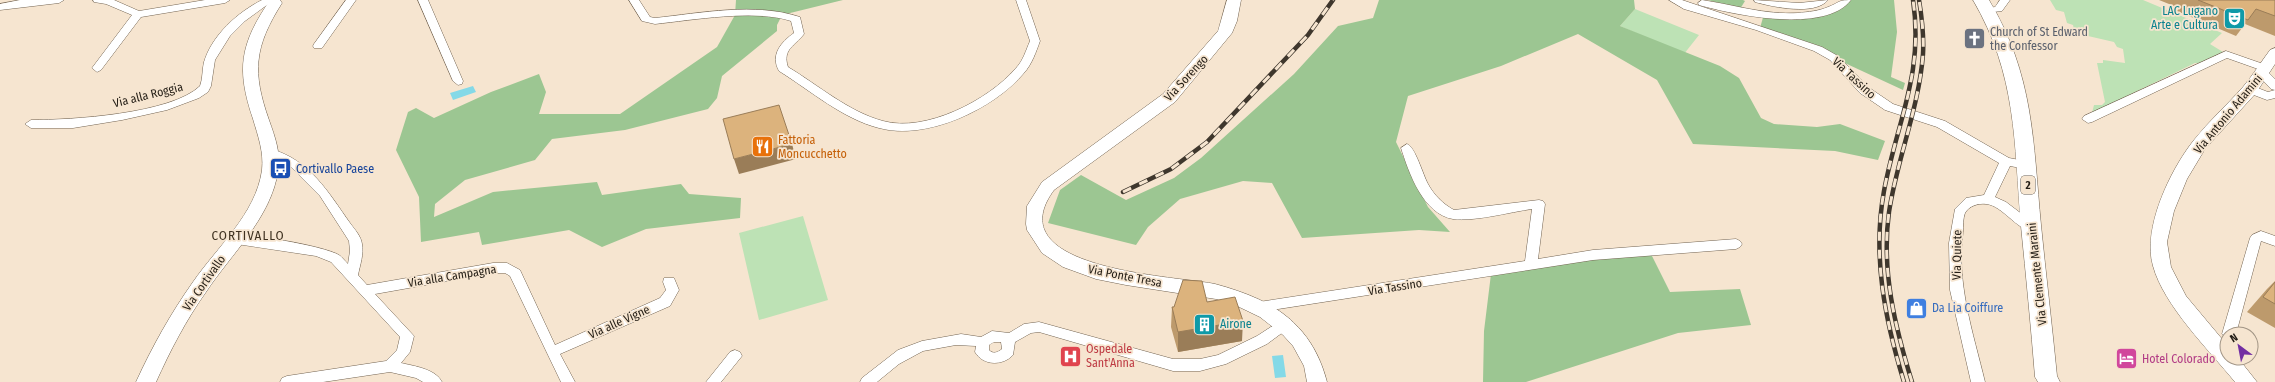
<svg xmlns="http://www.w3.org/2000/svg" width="2275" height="382" font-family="'Fira Sans Condensed',sans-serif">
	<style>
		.green { fill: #bde2b5 }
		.forest { fill: #9cc692 }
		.water { fill: #84d9e7 }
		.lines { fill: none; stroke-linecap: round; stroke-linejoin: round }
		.street-casing { stroke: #736452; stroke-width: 1 }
		.secondary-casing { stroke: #736452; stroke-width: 1 }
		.primary-casing { stroke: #736452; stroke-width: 1 }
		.street { fill: #fff; fill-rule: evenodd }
		.secondary { fill: #fff; fill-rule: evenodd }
		.primary { fill: #fff; fill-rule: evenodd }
		.rail-casing { stroke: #3f372d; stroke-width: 4.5 }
		.rail { stroke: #f6e5d0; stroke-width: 3; stroke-dasharray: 9; stroke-linecap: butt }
		.wall { fill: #bd9a6c }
		.shaded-wall { fill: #9a7d58 }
		.building { fill: #dcb37d; stroke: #9a7d58 }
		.labels { text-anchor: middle; stroke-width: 3.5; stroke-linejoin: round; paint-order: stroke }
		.shield { fill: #f6e5d0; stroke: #62594d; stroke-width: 1 }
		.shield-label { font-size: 11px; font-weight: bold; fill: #231d15 }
		.culture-label { font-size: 12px; fill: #0d838f; stroke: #f6e5d0; text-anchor: end }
		.worship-label { font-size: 12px; fill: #5b616d; stroke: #f6e5d0; text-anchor: start }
		.street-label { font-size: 12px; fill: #231d15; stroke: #f6e5d0 }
		.food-label { font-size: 12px; fill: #c56008; stroke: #f6e5d0; text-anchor: start }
		.transit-label { font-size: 12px; fill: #164399; stroke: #f6e5d0; text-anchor: start }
		.shop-label { font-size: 12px; fill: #366cbe; stroke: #f6e5d0; text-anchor: start }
		.health-label { font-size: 12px; fill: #be3a42; stroke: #f6e5d0; text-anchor: start }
		.hotel-label { font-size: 12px; fill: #b23c85; stroke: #f6e5d0; text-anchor: start }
		.neighbourhood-label { font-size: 13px; letter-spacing: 1px; fill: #3f3221; stroke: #f6e5d0 }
	</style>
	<rect width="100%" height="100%" fill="#f6e5d0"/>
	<path class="green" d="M2050 0H2143L2222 33 2210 44 2223 52 2199 63H2195L2092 113 2094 105H2102L2105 102 2097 63H2103V60L2125 63 2123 49 2117 47 2114 42 2075 33 2073 25 2067 23 2064 12 2056 10Z
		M1635 9 1699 35 1684 54 1620 26Z
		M803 216 828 300 759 320 739 233Z"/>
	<path class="forest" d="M736 0H843L782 15 777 25V31L722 76 717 98 708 109 625 130 552 139 535 160 465 180 435 204 434 217 493 192 597 182 602 195 681 184 689 194 741 198 740 218 646 229 602 247 569 230 482 245 479 232 421 242 419 197 396 150 408 112 416 108 434 118 491 92 539 74 546 92 539 114H620L717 47 735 15Z
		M1379 0H1634L1635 9 1620 26 1720 66 1739 78 1761 118 1774 124 1817 127 1840 124 1885 141 1878 160 1835 151 1693 144 1657 80 1578 34 1501 66 1408 96 1396 142 1428 207 1450 232 1419 230 1302 238 1272 183 1243 181 1180 199 1148 227 1136 245 1048 223 1060 190 1081 175 1126 200 1174 178 1201 158 1294 74 1338 26 1373 18Z
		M1708 0H1743L1745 1 1740 9Z
		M1846 0H1894L1897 32 1891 77 1905 83 1903 90 1834 58 1760 28 1764 14H1815Z
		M1650 252 1670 292 1740 289 1751 325 1678 333 1526 382H1483L1484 331 1491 274 1570 261Z"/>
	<path class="water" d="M473 86 476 92 453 100 450 93Z
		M1283 355 1286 377 1275 378 1272 356Z"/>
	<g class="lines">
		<defs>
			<path id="street" d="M20 0H64L59 3 0 10V4Z
				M93 0H114L139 11 205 0H230L225 3 141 17 101 70 97 72 92 68 132 15 106 4 94 2Z
				M262 0H270L271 2 245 21 230 36 215 60 211 86 208 92 199 98 167 110 122 120 73 128H31L25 124 31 120C71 120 171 114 200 86 203 78 202 70 204 62 212 35 238 12 262 0Z
				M346 0H356L322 48H314L313 46 314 44Z
				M418 0H428L463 81 462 84 458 85 453 81Z
				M629 0H639L650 17 655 18C701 13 755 2 800 17L804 34C795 46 782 49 788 67 818 85 849 112 883 121 925 133 989 100 1016 68 1023 61 1026 50 1030 41L1016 0H1026L1040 41C1036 52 1032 64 1024 73 994 109 926 141 879 128 843 119 811 91 779 71 770 55 781 42 794 33L791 21C755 9 693 20 655 24L642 21Z
				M1669 0H1682L1822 47 1838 56 1868 87 1893 104 1945 121 2009 158 2030 162 2032 165 2026 169 2010 166 1995 197 2006 202 2035 224 2037 227 2035 230C2020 235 2003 205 1986 204 1978 203 1969 206 1965 213 1963 218 1963 226 1963 232 1956 283 1973 332 1985 382H1971L1950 290 1949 243 1955 209 1966 198 1984 195 1999 163 1937 127 1885 110 1860 93 1830 60 1814 51 1756 30 1684 9Z
				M1702 0C1735 5 1765 15 1798 13 1808 12 1819 11 1828 7 1839 3 1837 0 1851 0 1825 34 1734 15 1699 5L1698 3Z
				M1754 0 1799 3 1828 0C1815 16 1773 7 1755 2Z
				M2000 0H2010L2002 11 1984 13 1983 11 1984 9 1995 7Z
				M2226 51 2269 66 2270 68 2267 71 2275 79V90L2271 89 2258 75 2257 72 2258 69 2227 58 2092 122 2088 123 2082 119 2084 116Z
				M2250 85 2268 92 2275 90V98L2267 100 2246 92 2244 89 2246 86Z
				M1407 144C1415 146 1423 175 1428 184 1434 195 1443 204 1454 210L1539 200 1543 201 1545 204 1538 259 1593 250 1736 239 1740 241 1742 244 1740 247 1736 249 1593 260 1259 312 1254 311 1252 307 1254 303 1259 302 1525 261 1532 209C1510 212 1474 222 1453 219 1423 214 1409 173 1401 148Z
				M271 149C310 160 328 192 350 223 355 230 361 236 362 244 364 254 360 265 358 275L367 285 493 263H507L520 270 555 345 660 298 666 290 663 282 664 278H674L679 290 670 306 560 354 575 382H561L510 276 505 273H493L375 294 414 336 410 352 401 363C414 366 436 369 442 382H423L416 378 390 372 323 382H280L282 378 287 376 386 361 397 350 400 337 331 262 316 256 230 243 228 240 230 237C246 232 324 246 339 255 342 257 345 261 348 264L350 251 349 241 320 196 291 167 267 156 265 153 267 150Z
				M2261 231 2275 236V246L2261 241 2236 334H2227V339L2222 334 2250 238 2252 235Z
				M1285 318 1290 319 1292 323 1290 327 1267 344 1226 364 1200 371H1173L1039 332 1031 333 1015 342 1013 355C1003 366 983 366 975 352L976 346 956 345 923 351 899 364 877 382H860L862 378 898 350 922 341 961 334 981 337 992 331 1009 333 1024 324 1039 322 1173 359H1200L1218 355 1257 336ZM994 342H1001L1002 349C997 353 993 354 989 350V345Z
				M735 350 740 352 742 356 721 382H706L730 352Z"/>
			<path id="secondary" d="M270 0H280L282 3C254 47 252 72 269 120 275 137 281 153 278 171 271 218 231 254 206 292 186 320 170 351 156 382H136C152 347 171 313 193 282 217 247 256 214 262 170 264 152 258 136 253 119 236 69 240 44 270 0Z
				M1227 0H1241L1237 21 1232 33 1175 102 1054 190C995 270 1176 276 1215 284 1230 288 1245 293 1258 299 1295 316 1317 343 1327 382H1307L1304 366 1293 346 1283 335 1260 317 1233 304 1216 299 1126 285 1096 279 1063 267 1042 253 1027 230 1026 224 1027 206 1042 182 1163 94 1218 31Z
				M2275 48V64L2256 93 2205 149 2187 179 2174 211 2167 242 2171 267 2186 296 2227 345V358H2238L2257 382H2235C2209 350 2164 306 2153 266 2142 229 2170 170 2194 140 2209 121 2227 105 2243 87 2253 75 2261 62 2270 50Z"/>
			<path id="primary" d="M1973 0H1989C2034 75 2033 141 2041 225 2046 275 2052 325 2057 376L2060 382H2038L2035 377C2031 327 2026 276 2021 226 2014 142 2017 75 1973 0Z"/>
		</defs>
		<use href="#street" class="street-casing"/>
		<use href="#secondary" class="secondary-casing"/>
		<use href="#primary" class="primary-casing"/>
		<use href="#street" class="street"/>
		<use href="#secondary" class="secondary"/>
		<use href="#primary" class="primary"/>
		<defs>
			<path id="rail" d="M1123 192 1171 169 1207 142 1308 35 1333 0
				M1904 382C1885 320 1872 256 1884 191 1897 121 1924 74 1913 0
				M1912 382C1895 327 1881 270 1889 212 1897 159 1919 108 1923 54 1924 36 1922 18 1919 0"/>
		</defs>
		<use href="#rail" class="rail-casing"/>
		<use href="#rail" class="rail"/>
	</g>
	<path class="wall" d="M2159 0H2275V36L2245 24 2236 36 2177 11 2179 8Z
		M2275 281V328L2247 312 2267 289Z
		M1207 302 1242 341 1178 352 1171 327 1172 307Z"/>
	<path class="shaded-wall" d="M792 144 796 159 739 174 734 159Z
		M1243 321 1242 341 1178 352V332Z"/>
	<path class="building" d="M2198 0H2275V16L2256 9 2248 20Z
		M779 105 792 144 734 159 723 119Z
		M1183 280 1202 281 1207 302 1235 297 1243 321 1178 332 1172 307H1174Z
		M2275 282V304L2263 297Z"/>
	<defs>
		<symbol id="theatre-square" viewBox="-11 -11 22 22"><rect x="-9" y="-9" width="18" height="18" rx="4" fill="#0f9aa8" stroke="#f6e5d0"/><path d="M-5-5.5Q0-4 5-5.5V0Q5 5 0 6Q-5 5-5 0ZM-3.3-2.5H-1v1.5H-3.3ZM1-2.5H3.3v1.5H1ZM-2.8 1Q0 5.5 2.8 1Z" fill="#fff"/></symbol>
		<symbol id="church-square" viewBox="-11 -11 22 22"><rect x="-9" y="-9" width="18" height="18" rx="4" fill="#6b7280" stroke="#f6e5d0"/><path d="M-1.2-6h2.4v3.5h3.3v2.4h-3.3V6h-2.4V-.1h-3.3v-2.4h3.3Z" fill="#fff"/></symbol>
		<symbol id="restaurant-square" viewBox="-11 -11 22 22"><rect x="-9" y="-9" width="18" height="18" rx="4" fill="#e8710a" stroke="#f6e5d0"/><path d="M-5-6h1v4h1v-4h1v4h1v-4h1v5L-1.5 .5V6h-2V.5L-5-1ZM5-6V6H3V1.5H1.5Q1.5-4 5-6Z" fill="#fff"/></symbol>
		<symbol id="bus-square" viewBox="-11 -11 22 22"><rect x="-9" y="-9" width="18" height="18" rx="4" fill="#1a4fb4" stroke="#f6e5d0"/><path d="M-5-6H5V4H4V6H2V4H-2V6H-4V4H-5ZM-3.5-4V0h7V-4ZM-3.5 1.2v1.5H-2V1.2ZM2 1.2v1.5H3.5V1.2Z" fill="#fff"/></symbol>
		<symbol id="shop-square" viewBox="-11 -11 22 22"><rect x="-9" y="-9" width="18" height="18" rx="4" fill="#3f7fe0" stroke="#f6e5d0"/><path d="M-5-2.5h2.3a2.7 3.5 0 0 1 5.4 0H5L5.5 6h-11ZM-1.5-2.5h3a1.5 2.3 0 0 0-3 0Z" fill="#fff"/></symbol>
		<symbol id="building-square" viewBox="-11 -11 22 22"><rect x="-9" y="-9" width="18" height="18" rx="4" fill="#0f9aa8" stroke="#f6e5d0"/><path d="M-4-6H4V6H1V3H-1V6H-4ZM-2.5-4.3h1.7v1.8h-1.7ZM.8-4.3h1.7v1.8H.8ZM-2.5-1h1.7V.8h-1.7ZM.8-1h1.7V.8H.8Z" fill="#fff"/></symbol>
		<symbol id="hospital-square" viewBox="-11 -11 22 22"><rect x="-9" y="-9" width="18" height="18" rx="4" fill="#e0444e" stroke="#f6e5d0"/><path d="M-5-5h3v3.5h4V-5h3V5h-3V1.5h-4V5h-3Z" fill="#fff"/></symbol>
		<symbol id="hotel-square" viewBox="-11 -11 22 22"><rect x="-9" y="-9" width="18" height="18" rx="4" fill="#d1479c" stroke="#f6e5d0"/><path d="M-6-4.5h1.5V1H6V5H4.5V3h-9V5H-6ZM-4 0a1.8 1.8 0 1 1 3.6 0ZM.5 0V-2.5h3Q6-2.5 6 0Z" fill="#fff"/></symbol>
	</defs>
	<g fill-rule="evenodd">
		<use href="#theatre-square" x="2222" y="6" width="25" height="25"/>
		<use href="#church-square" x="1962" y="26" width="25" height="25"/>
		<use href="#restaurant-square" x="750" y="134" width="25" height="25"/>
		<use href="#bus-square" x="268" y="156" width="25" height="25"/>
		<use href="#shop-square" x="1904" y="296" width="25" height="25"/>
		<use href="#building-square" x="1192" y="312" width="25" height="25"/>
		<use href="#hospital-square" x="1058" y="344" width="25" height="25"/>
		<use href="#hotel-square" x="2114" y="346" width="25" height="25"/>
	</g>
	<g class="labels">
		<rect class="shield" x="2021" y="176" width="14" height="18" rx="3"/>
		<g class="shield-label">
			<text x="2028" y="189">2</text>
		</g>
		<g class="culture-label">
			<text x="2218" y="15">LAC Lugano<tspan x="2218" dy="14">Arte e Cultura</tspan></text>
			<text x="1220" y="328" text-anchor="start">Airone</text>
		</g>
		<g class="worship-label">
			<text x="1990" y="36">Church of St Edward<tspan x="1990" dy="14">the Confessor</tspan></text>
		</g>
		<g class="street-label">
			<text transform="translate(1186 78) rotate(-47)" y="4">Via Sorengo</text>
			<text transform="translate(1854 78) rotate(43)" y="4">Via Tassino</text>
			<text transform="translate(148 95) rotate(-14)" y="4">Via alla Roggia</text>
			<text transform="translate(2228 114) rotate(-50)" y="4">Via Antonio Adamini</text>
			<text transform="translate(1957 255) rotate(-89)" y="4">Via Quiete</text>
			<text transform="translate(2037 274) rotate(-96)" y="4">Via Clemente Maraini</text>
			<text transform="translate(452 276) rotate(-9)" y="4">Via alla Campagna</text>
			<text transform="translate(1125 276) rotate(11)" y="4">Via Ponte Tresa</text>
			<text transform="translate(204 283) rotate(-55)" y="4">Via Cortivallo</text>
			<text transform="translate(1395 287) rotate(-9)" y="4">Via Tassino</text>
			<text transform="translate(619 322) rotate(-24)" y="4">Via alle Vigne</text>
		</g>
		<g class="food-label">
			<text x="778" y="144">Fattoria<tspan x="778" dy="14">Moncucchetto</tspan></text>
		</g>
		<g class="transit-label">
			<text x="296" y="173">Cortivallo Paese</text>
		</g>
		<g class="shop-label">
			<text x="1932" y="312">Da Lia Coiffure</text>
		</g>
		<g class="health-label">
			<text x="1086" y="353">Ospedale<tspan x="1086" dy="14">Sant'Anna</tspan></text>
		</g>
		<g class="hotel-label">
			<text x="2142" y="363">Hotel Colorado</text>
		</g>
		<g class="neighbourhood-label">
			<text x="248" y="240">CORTIVALLO</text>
		</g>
	</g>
	<g transform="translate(2239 346) rotate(328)"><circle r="19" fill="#f6e5d0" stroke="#a29585"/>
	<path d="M0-3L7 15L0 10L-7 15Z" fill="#732ea2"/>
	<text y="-6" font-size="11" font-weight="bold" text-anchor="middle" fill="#231d15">N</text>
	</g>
</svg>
